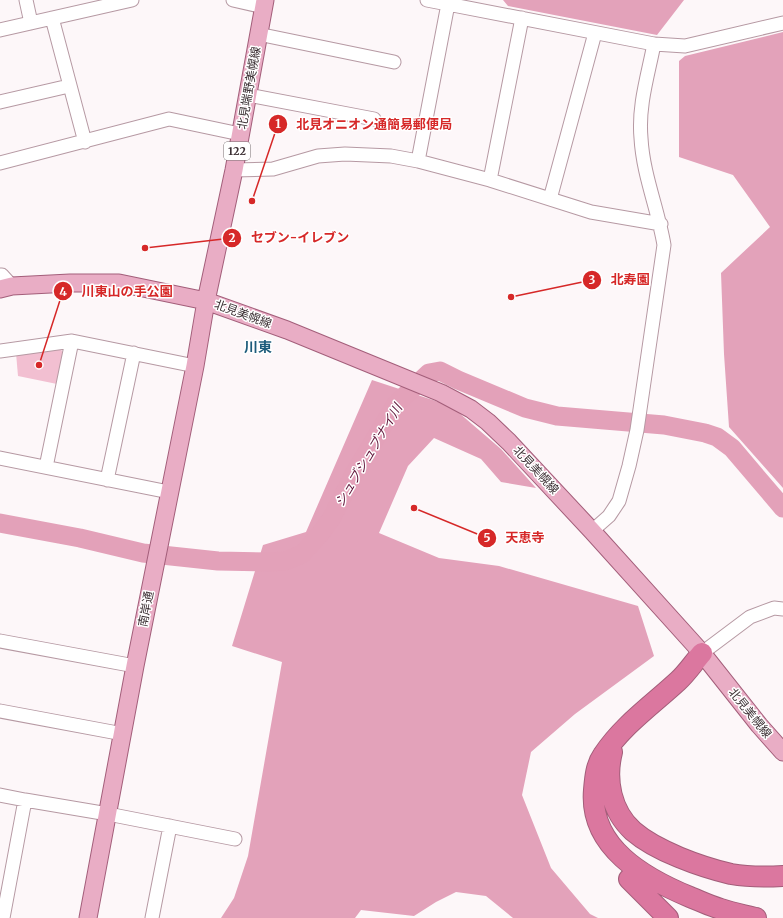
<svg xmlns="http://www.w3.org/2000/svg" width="783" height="918" font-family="Merriweather,'Noto Sans JP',serif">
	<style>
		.green { fill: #f2bfd1 }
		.forest { fill: #e3a2ba }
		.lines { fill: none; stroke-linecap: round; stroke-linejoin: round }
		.river { stroke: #e3a1b9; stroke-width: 19 }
		.minor-casing { stroke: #b699a3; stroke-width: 15 }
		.major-casing { stroke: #a35e7a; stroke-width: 19 }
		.highway-casing { stroke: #a35e7a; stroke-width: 22 }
		.minor { stroke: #fff; stroke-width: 13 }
		.major { stroke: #e9adc5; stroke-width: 17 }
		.highway { stroke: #db779f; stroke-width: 20 }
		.labels { text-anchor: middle; stroke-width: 3; stroke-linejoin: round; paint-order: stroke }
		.shield { fill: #fff; stroke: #766e71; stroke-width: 1 }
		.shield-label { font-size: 11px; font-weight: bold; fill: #3c3034 }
		.street-label { font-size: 12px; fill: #3c3034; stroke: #fff }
		.water-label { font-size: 13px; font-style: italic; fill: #5f1338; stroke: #fff }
		.quarter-label { font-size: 14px; font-weight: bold; fill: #1d5c7b; stroke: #fff }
		.leader { fill: none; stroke: #d62828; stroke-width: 1.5 }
		.callout-dot { fill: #d62828; stroke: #fff; stroke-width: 1.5 }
		.mark-label { font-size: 12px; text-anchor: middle; font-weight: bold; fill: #fff }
		.callout-label { font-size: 13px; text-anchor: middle; font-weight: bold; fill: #d62828; stroke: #fff; stroke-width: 3; stroke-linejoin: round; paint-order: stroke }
	</style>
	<rect width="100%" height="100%" fill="#fdf7f9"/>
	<path class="green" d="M59 346 63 353 57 384 18 376 16 353Z"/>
	<path class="forest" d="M503 0H684L657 35 508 6Z
		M783 32V488L729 427 724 354 721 273 770 227 733 175 679 157V61L685 56Z
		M372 380 451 406 501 449 536 488 501 482 481 459 434 438 408 466 379 533 439 558 499 566 638 606 654 656 575 714 531 752 522 795 551 868 590 914 598 918H513L486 896 456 892 436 902 414 916 361 910 355 918H221L234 898 248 856 282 662 232 646 263 545 306 532Z"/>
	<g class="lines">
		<path class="river" d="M0 523 80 538 143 553 218 561 269 562 285 561 293 558 302 554 320 534 331 519 354 474 396 404 429 373 440 371 458 380 525 408 557 416 664 425 705 433 717 437 732 448 783 508"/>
		<defs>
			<path id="minor" d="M26 0 31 23
				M233 0 264 7
				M427 0 654 44 685 46 783 23
				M52 18 85 142
				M0 30 132 0
				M258 34 394 62
				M248 95 374 119
				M0 102 69 86
				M418 161 448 4
				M0 163 169 119 240 134
				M234 170 273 169 318 156 345 154 391 156 418 161 490 180 591 212 661 224
				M490 180 522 18
				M550 199 595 33
				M0 275H2L12 286
				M0 351 72 341 195 366
				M0 458 169 492
				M46 467 72 341
				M107 480 134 353
				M592 531 609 516 619 501 629 466 637 430 664 245C658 209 643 175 641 138 638 106 648 75 654 44
				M0 641 135 666
				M702 653 750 617 774 608 783 609
				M0 711 123 734
				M0 795 25 800 108 814 235 839
				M3 918 25 800
				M152 918 170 826"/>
			<path id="major" d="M0 289 12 286 70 283H119L206 301 287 330 441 393 471 409 488 422 509 442 592 531 702 653 759 725 783 752
				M88 918 135 666 195 366 206 301 234 170 265 0"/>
			<path id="highway" d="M702 653C694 662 687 673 678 681 652 705 623 725 603 755 596 765 595 778 594 790 589 847 644 878 690 897 700 901 710 906 721 909 732 913 744 915 756 918
				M612 752C605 780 611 811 633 831 656 851 701 867 731 874 748 877 766 877 783 876
				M629 879 668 918"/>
		</defs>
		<use href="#minor" class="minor-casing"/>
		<use href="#major" class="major-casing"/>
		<use href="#highway" class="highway-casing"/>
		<use href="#minor" class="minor"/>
		<use href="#major" class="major"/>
		<use href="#highway" class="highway"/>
	</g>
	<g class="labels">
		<rect class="shield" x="224" y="142" width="26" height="18" rx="3"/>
		<g class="shield-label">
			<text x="237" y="155">122</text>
		</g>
		<g class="street-label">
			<text transform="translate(249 88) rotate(-80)" y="4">北見端野美幌線</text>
			<text transform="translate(243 314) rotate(20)" y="4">北見美幌線</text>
			<text transform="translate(536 470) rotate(47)" y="4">北見美幌線</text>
			<text transform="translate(146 609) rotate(-79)" y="4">南岸通</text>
			<text transform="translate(750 713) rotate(51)" y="4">北見美幌線</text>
		</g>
		<g class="water-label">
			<text transform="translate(368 455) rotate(-59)" y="5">シュブシュブナイ川</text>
		</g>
		<g class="quarter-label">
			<text x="258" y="352">川東</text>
		</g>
	</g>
	<path class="leader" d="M252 201L278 124M145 248L232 238M511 297L592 280M39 365L63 291M414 508L487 538"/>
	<g class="callout-dot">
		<circle cx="252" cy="201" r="4"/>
		<circle cx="145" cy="248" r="4"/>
		<circle cx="511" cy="297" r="4"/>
		<circle cx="39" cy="365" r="4"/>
		<circle cx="414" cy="508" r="4"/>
		<circle cx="278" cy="124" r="10"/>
		<circle cx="232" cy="238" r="10"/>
		<circle cx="592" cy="280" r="10"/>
		<circle cx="63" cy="291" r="10"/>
		<circle cx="487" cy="538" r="10"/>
	</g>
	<g class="mark-label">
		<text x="278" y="128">1</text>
		<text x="232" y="242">2</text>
		<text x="592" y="284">3</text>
		<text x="63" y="296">4</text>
		<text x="487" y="542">5</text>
	</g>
	<g class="callout-label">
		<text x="374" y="129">北見オニオン通簡易郵便局</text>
		<text x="300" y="242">セブン-イレブン</text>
		<text x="630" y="284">北寿園</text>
		<text x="127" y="296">川東山の手公園</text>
		<text x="525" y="542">天恵寺</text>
	</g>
</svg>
